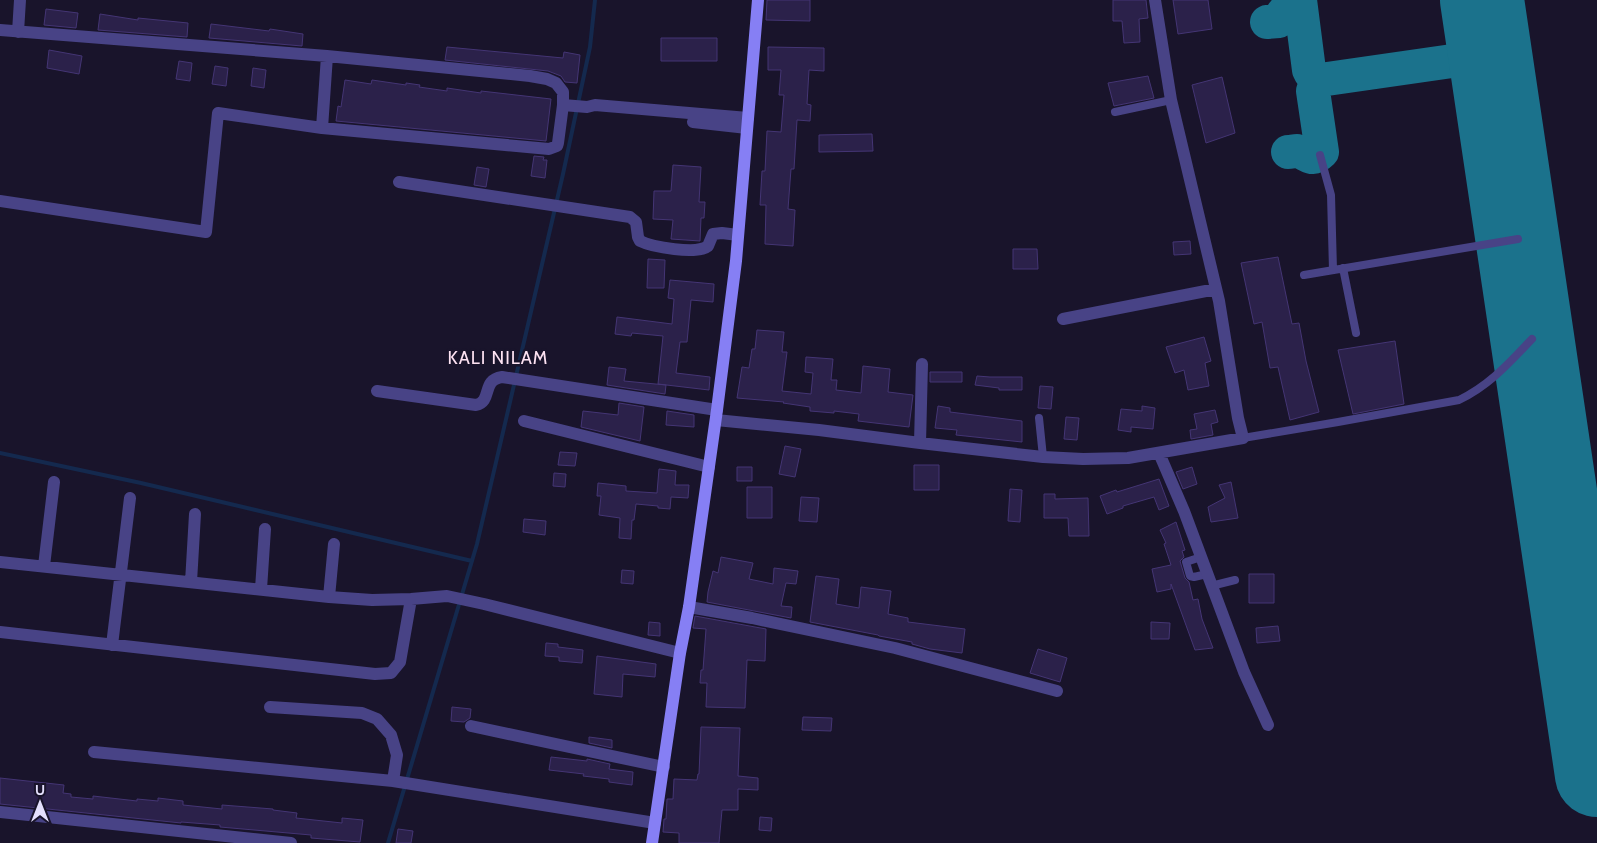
<svg xmlns="http://www.w3.org/2000/svg" width="1597" height="843" font-family="Cabin,sans-serif">
	<style>
		.lines { fill: none; stroke-linecap: round; stroke-linejoin: round }
		.stream { stroke: #14294e; stroke-width: 4 }
		.taxiway { stroke: #1b728c; stroke-width: 34 }
		.runway { stroke: #1b728c; stroke-width: 84 }
		.building { fill: #2b214a; stroke: #443574 }
		.lane { stroke: #484386; stroke-width: 8 }
		.street { stroke: #484386; stroke-width: 12 }
		.secondary { stroke: #867ff4; stroke-width: 12 }
		.labels { text-anchor: middle; stroke-width: 5; stroke-linejoin: round; paint-order: stroke }
		.quarter-label { font-size: 18px; letter-spacing: 1px; fill: #fde2f2; stroke: #19142b }
	</style>
	<rect width="100%" height="100%" fill="#19142b"/>
	<g class="lines">
		<path class="stream" d="M0 453 141 483 472 561
			M388 843 477 544 563 174 590 47 595 0"/>
		<path class="taxiway" d="M1300 0 1309 70 1311 74 1320 80 1473 58 1482 52 1489 43
			M1267 22 1279 21C1283 9 1290 6 1301 11
			M1288 152C1291 152 1294 151 1297 151 1308 153 1311 163 1322 152L1313 91 1316 83 1320 80"/>
		<path class="runway" d="M1482 0 1597 775"/>
	</g>
	<path class="building" d="M767 0H810V21L766 20Z
		M1113 0H1146L1148 18 1139 19 1140 42 1124 43 1122 21H1113Z
		M1173 0H1208L1212 29 1178 34Z
		M46 9 78 13 76 28 44 25Z
		M100 14 138 20V18L188 23 187 37 98 30Z
		M211 24 269 31 270 29 303 34 302 46 209 38Z
		M661 38H717V61H661Z
		M447 47 563 58 564 52 580 55 577 83 565 82 561 76 548 71 445 60Z
		M768 47 824 48V71L809 70 807 104 811 105 810 121 797 120 794 169H791L788 209 795 210 793 246 765 244 766 205H760L762 171H765L767 131 781 132 784 95H779L781 70H768Z
		M49 50 82 56 79 74 47 68Z
		M179 61 192 63 190 81 176 79Z
		M215 66 228 68 226 86 212 84Z
		M253 68 266 70 264 88 251 86Z
		M1148 76 1154 98 1114 106 1108 83Z
		M1222 77 1235 133 1206 143 1192 85Z
		M345 80 371 84 372 80 406 85V83L420 85 419 87 447 91V88L481 93V91L551 99 546 141 336 121 338 106 341 107Z
		M872 134 873 151 819 152V135Z
		M534 156 544 157 543 160H547L545 178 531 176Z
		M673 165 701 167 699 202H705L704 218H701L700 241 671 239 673 220 653 219 654 191H671Z
		M477 167 489 169 486 187 474 185Z
		M1190 241 1191 254 1174 255 1173 242Z
		M1013 249H1037L1038 269H1013Z
		M1278 257 1292 324 1299 323 1306 361 1319 412 1290 420 1278 367 1270 368 1262 322 1254 324 1241 263Z
		M648 259 665 260 664 288H647Z
		M670 280 714 284 713 302 691 300 687 342H680L676 373 710 377 709 390 658 384 663 336 632 333 631 336 615 334 617 317 672 324 674 299 668 298Z
		M757 330 784 332 782 352H787L782 391 811 394 813 373 805 372 806 357 833 359 831 380H837L836 390 861 393 863 366 890 369 888 392 913 395 909 427 858 421 859 414 834 411V413L810 411V407L783 403 784 402 737 398 742 367 749 368 752 349H755Z
		M1204 337 1211 361 1205 363 1209 386 1188 390 1184 370 1175 373 1166 347Z
		M1395 341 1404 404 1353 414 1338 350Z
		M609 367 626 369 624 381 666 385 665 394 607 385Z
		M930 372H962V382H930Z
		M977 376 990 377H1022V390H999V388L975 385Z
		M1040 386 1053 387 1051 409 1038 408Z
		M619 403 644 407 640 441 581 427 583 411 618 415Z
		M938 406 950 408V412L1022 421V442L956 435 957 430 935 428Z
		M1142 406 1155 408 1153 429 1131 427V432L1118 430 1121 409 1142 411Z
		M1215 410 1218 422 1211 424 1213 435 1191 439 1190 430 1197 429 1194 414Z
		M667 411 694 415V427L666 425Z
		M1066 417 1079 418 1077 440 1064 439Z
		M785 446 801 449 795 477 779 474Z
		M560 452 577 453 575 466 558 465Z
		M914 465H939V490H914Z
		M737 467H752V481H737Z
		M1192 467 1197 484 1183 489 1176 472Z
		M659 469 676 471 675 485H689L688 498 671 497 670 509 658 508V506L636 504 634 520H632L631 539 619 538 620 518 599 515 601 496H597L598 483 626 486V491L657 493Z
		M554 473 566 474 565 487 553 486Z
		M1159 479 1169 506 1159 510 1154 497 1123 506V508L1107 514 1100 496 1116 490 1117 492Z
		M1231 482 1238 518 1211 522 1208 507 1225 498 1219 485Z
		M747 487H772V518H747Z
		M1010 489 1022 490 1020 522 1008 521Z
		M1044 494H1055V499L1088 498 1089 536H1069L1068 518H1044Z
		M801 497 819 498 817 522 799 521Z
		M524 519 546 521 545 535 523 532Z
		M1176 522 1185 550 1182 551 1184 557 1180 561 1185 578 1189 582 1193 600 1198 599 1202 619 1213 648 1195 650 1171 584V589L1157 592 1152 569 1171 565 1164 544 1166 543 1160 530Z
		M721 557 753 563 749 579 773 584 774 568 798 571 796 584 786 583 781 606 792 607 791 618 707 602 708 592 713 571 718 573Z
		M622 570 634 571 633 584 621 583Z
		M1249 574H1274V603H1249Z
		M816 576 839 579 836 604 859 608 861 587 891 591 888 614 908 618V622L965 629 962 653 930 649 912 644V642L879 636 878 635 810 622Z
		M695 616 766 629 765 661 747 660 745 708 706 707 707 683H700L701 670H703L706 629 693 628Z
		M649 622 660 623V636L648 635Z
		M1151 622 1170 623 1169 639H1151Z
		M1278 626 1280 641 1257 643 1256 628Z
		M546 643 558 644V647L583 650 582 663 559 661V657L545 656Z
		M1038 649 1067 658 1060 682 1030 673Z
		M597 656 656 664 655 677 623 674 622 697 594 694Z
		M452 707 471 709 470 718 464 722 451 721Z
		M803 717 832 718 831 731 802 730Z
		M701 727 740 728 738 776 758 778V790L738 789V810H722L719 843H679V833L663 832 664 819H666L667 799H673L674 779 697 780 698 774H699Z
		M589 737 612 740V748L589 743Z
		M551 757 587 761V759L610 764 609 769 633 772 632 785 609 782V779L583 776 584 774 549 770Z
		M0 778 64 785 63 793 71 794V797L93 799V796L137 801V799L158 801V798L183 801V805L222 809V805L273 809V810L297 813 296 818 342 823V818L363 820 360 842 311 838V835L220 827V825L181 822V823L0 804Z
		M760 817 772 818 771 831 759 830Z
		M398 829 413 831 411 843H396Z"/>
	<g class="lines">
		<path class="lane" d="M1115 112 1171 100
			M1320 155 1331 195 1333 270
			M1343 268 1356 333
			M1304 275 1518 239
			M1039 418 1043 457
			M1243 438 1338 422 1459 400C1490 385 1509 363 1532 339
			M1201 557 1186 562 1190 576 1194 577 1207 574
			M1211 586 1235 580"/>
		<path class="street" d="M0 30 327 56 530 76 547 79 556 83 563 92V105L558 143 557 146 549 149 322 128 218 113 206 232 0 201
			M18 32 20 0
			M563 105 587 107 595 105 748 118
			M693 122 747 128
			M322 128 327 56
			M399 182 630 217 636 222 638 237 640 241C652 247 697 255 708 246L713 234 722 233 738 235
			M1063 319 1216 289
			M377 391 476 405C493 401 481 380 502 377L717 410
			M716 420 819 430 920 443 1043 457 1083 459 1128 458 1243 438 1238 418 1219 301 1171 100 1155 0
			M524 421 709 467
			M920 443 922 364
			M1159 453 1184 511 1244 672 1268 725
			M0 562 329 597 372 600 411 599 447 596 484 604 680 653
			M44 566 54 482
			M191 582 195 514
			M261 589 265 529
			M329 597 334 544
			M689 607 752 618 895 648 1057 691
			M0 632 375 674 391 673 400 662 411 599
			M112 645 130 498
			M270 707 362 713 377 719 391 735 397 755 393 781
			M471 726 664 767
			M94 752 393 781 655 823
			M0 812 291 843"/>
		<path class="secondary" d="M652 843 680 653 689 607 717 410 736 261 758 0"/>
	</g>
	<g class="labels">
		<g class="quarter-label">
			<text x="498" y="364">KALI NILAM</text>
		</g>
	</g>
	<g transform="translate(40 803)" stroke="#19142b" stroke-width="4" paint-order="stroke">
	<path d="M0-4L9 19L0 12L-9 19Z" fill="#e4e0fc"/>
	<text y="-8" font-size="14" font-weight="bold" text-anchor="middle" fill="#e4e0fc">U</text>
	</g>
</svg>
